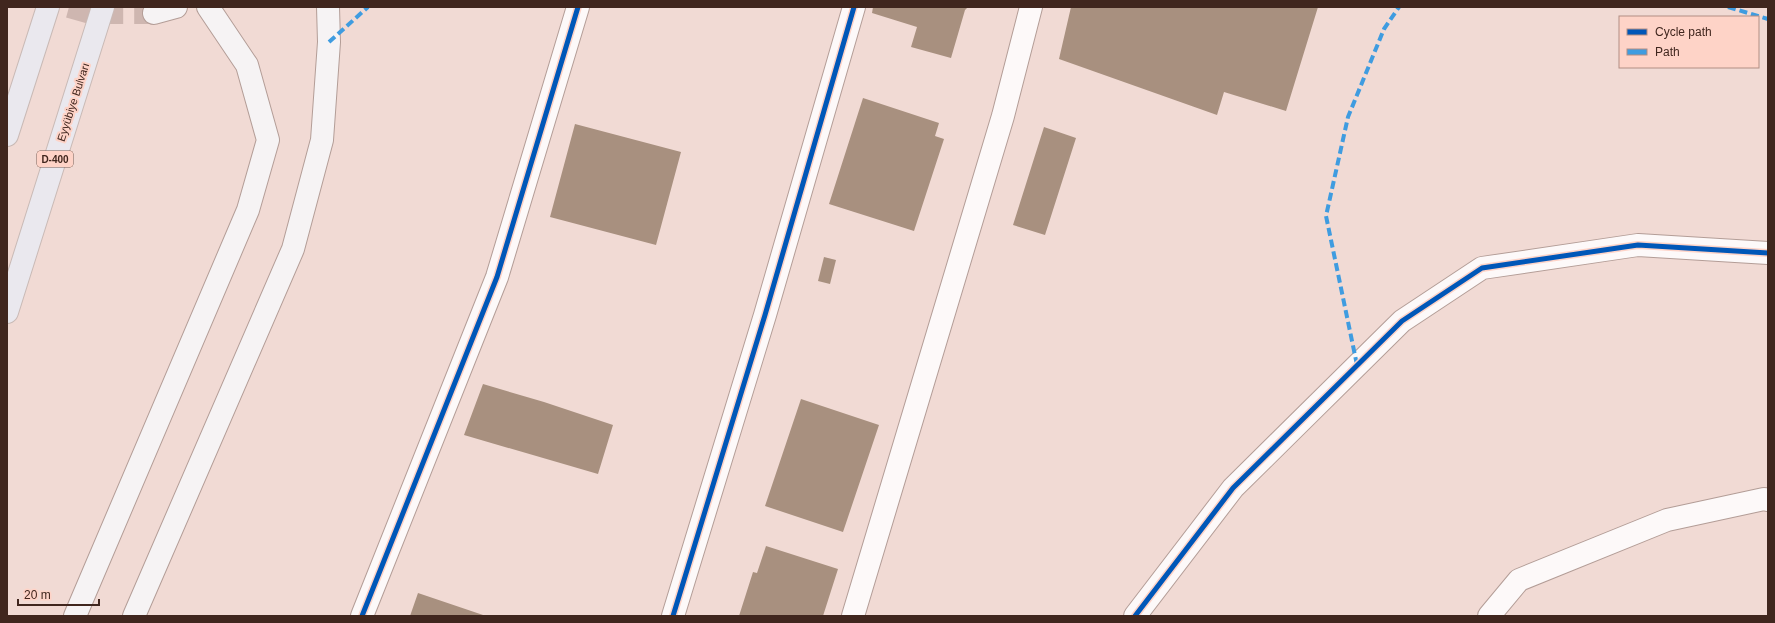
<svg xmlns="http://www.w3.org/2000/svg" width="1775" height="623" font-family="Arial,sans-serif">
	<style>
		.building { fill: #a8907f }
		.lines { fill: none; stroke-linecap: round; stroke-linejoin: round }
		.secondary-tunnel { stroke: #ceb6b0; stroke-width: 22; stroke-dasharray: 22 11; stroke-linecap: butt }
		.minor-casing { stroke: #b39d97; stroke-width: 24 }
		.secondary-casing { stroke: #b39d97; stroke-width: 24 }
		.trunk-casing { stroke: #c9bab6; stroke-width: 24 }
		.minor { stroke: #fdf9f9; stroke-width: 22 }
		.secondary { stroke: #f6f3f4; stroke-width: 22 }
		.trunk { stroke: #eae8ee; stroke-width: 22 }
		.quiet { stroke: #3f9ce0; stroke-width: 4; stroke-dasharray: 8 4; stroke-linecap: butt }
		.cycleway-casing { stroke: #fed3c7; stroke-width: 8 }
		.cycleway { stroke: #0057b8; stroke-width: 5 }
		.labels { text-anchor: middle; stroke-width: 4; stroke-linejoin: round; paint-order: stroke }
		.shield { fill: #fed3c7; stroke: #795a51; stroke-width: 1 }
		.shield-label { font-size: 10px; font-weight: bold; fill: #40261e }
		.street-label { font-size: 11px; fill: #40261e; stroke: #fed3c7 }
	</style>
	<rect width="100%" height="100%" fill="#f1dad4"/>
	<path class="building" d="M873 7H968L965 10 951 58 911 47 917 27 872 13Z
		M1071 7H1318L1286 111 1224 92 1217 115 1059 59Z
		M863 98 939 123 935 136 944 139 914 231 829 204Z
		M575 124 681 152 656 245 550 217Z
		M1044 127 1076 138 1045 235 1013 225Z
		M824 257 836 260 830 284 818 281Z
		M483 384 544 402 613 425 598 474 464 435Z
		M801 399 879 425 843 532 765 506Z
		M766 546 838 569 823 616H739L753 572 757 573Z
		M418 593 486 616H410Z"/>
	<g class="lines">
		<path class="secondary-tunnel" d="M69 7 91 13H154"/>
		<defs>
			<path id="minor" d="M362 616 497 277 578 7
				M673 616 765 315 854 7
				M853 616 1003 116 1031 7
				M1135 616 1233 488 1402 321 1482 268 1638 245 1768 253
				M1489 616 1519 580 1667 520 1764 499 1768 500"/>
			<path id="secondary" d="M154 13 176 7
				M75 616 248 210 268 140 247 65 208 7
				M134 616 293 249 322 140 329 42 328 7"/>
			<path id="trunk" d="M7 135 48 7
				M7 312 103 7"/>
		</defs>
		<use href="#minor" class="minor-casing"/>
		<use href="#secondary" class="secondary-casing"/>
		<use href="#trunk" class="trunk-casing"/>
		<use href="#minor" class="minor"/>
		<use href="#secondary" class="secondary"/>
		<use href="#trunk" class="trunk"/>
		<path class="quiet" d="M1728 7 1768 19
			M329 42 368 7
			M1357 365 1326 216 1348 117 1384 29 1399 7"/>
		<defs>
			<path id="cycleway" d="M362 616 497 277 578 7
				M673 616 765 315 854 7
				M1135 616 1233 488 1402 321 1482 268 1638 245 1768 253"/>
		</defs>
		<use href="#cycleway" class="cycleway-casing"/>
		<use href="#cycleway" class="cycleway"/>
	</g>
	<g class="labels">
		<rect class="shield" x="37" y="151" width="36" height="16" rx="3"/>
		<g class="shield-label">
			<text x="55" y="163">D-400</text>
		</g>
		<g class="street-label">
			<text transform="translate(73 102) rotate(-72)" y="4">Eyyübiye Bulvarı</text>
		</g>
	</g>
	<rect width="1775" height="623" fill="none" stroke="#40261e" stroke-width="16"/>
	<rect x="1619" y="16" width="140" height="52" fill="#fed3c7" stroke="#b28e83"/>
	<rect x="1627" y="29" width="20" height="6" fill="#0057b8" stroke="#b28e83"/>
	<text x="1655" y="36" font-size="12" fill="#40261e">Cycle path</text>
	<rect x="1627" y="49" width="20" height="6" fill="#3f9ce0" stroke="#b28e83"/>
	<text x="1655" y="56" font-size="12" fill="#40261e">Path</text>
	<path d="M18 599v6h81v-6" fill="none" stroke="#40261e" stroke-width="2"/>
	<text x="24" y="599" font-size="12" fill="#40261e" stroke="#fed3c7" stroke-width="3" paint-order="stroke">20 m</text>
</svg>
